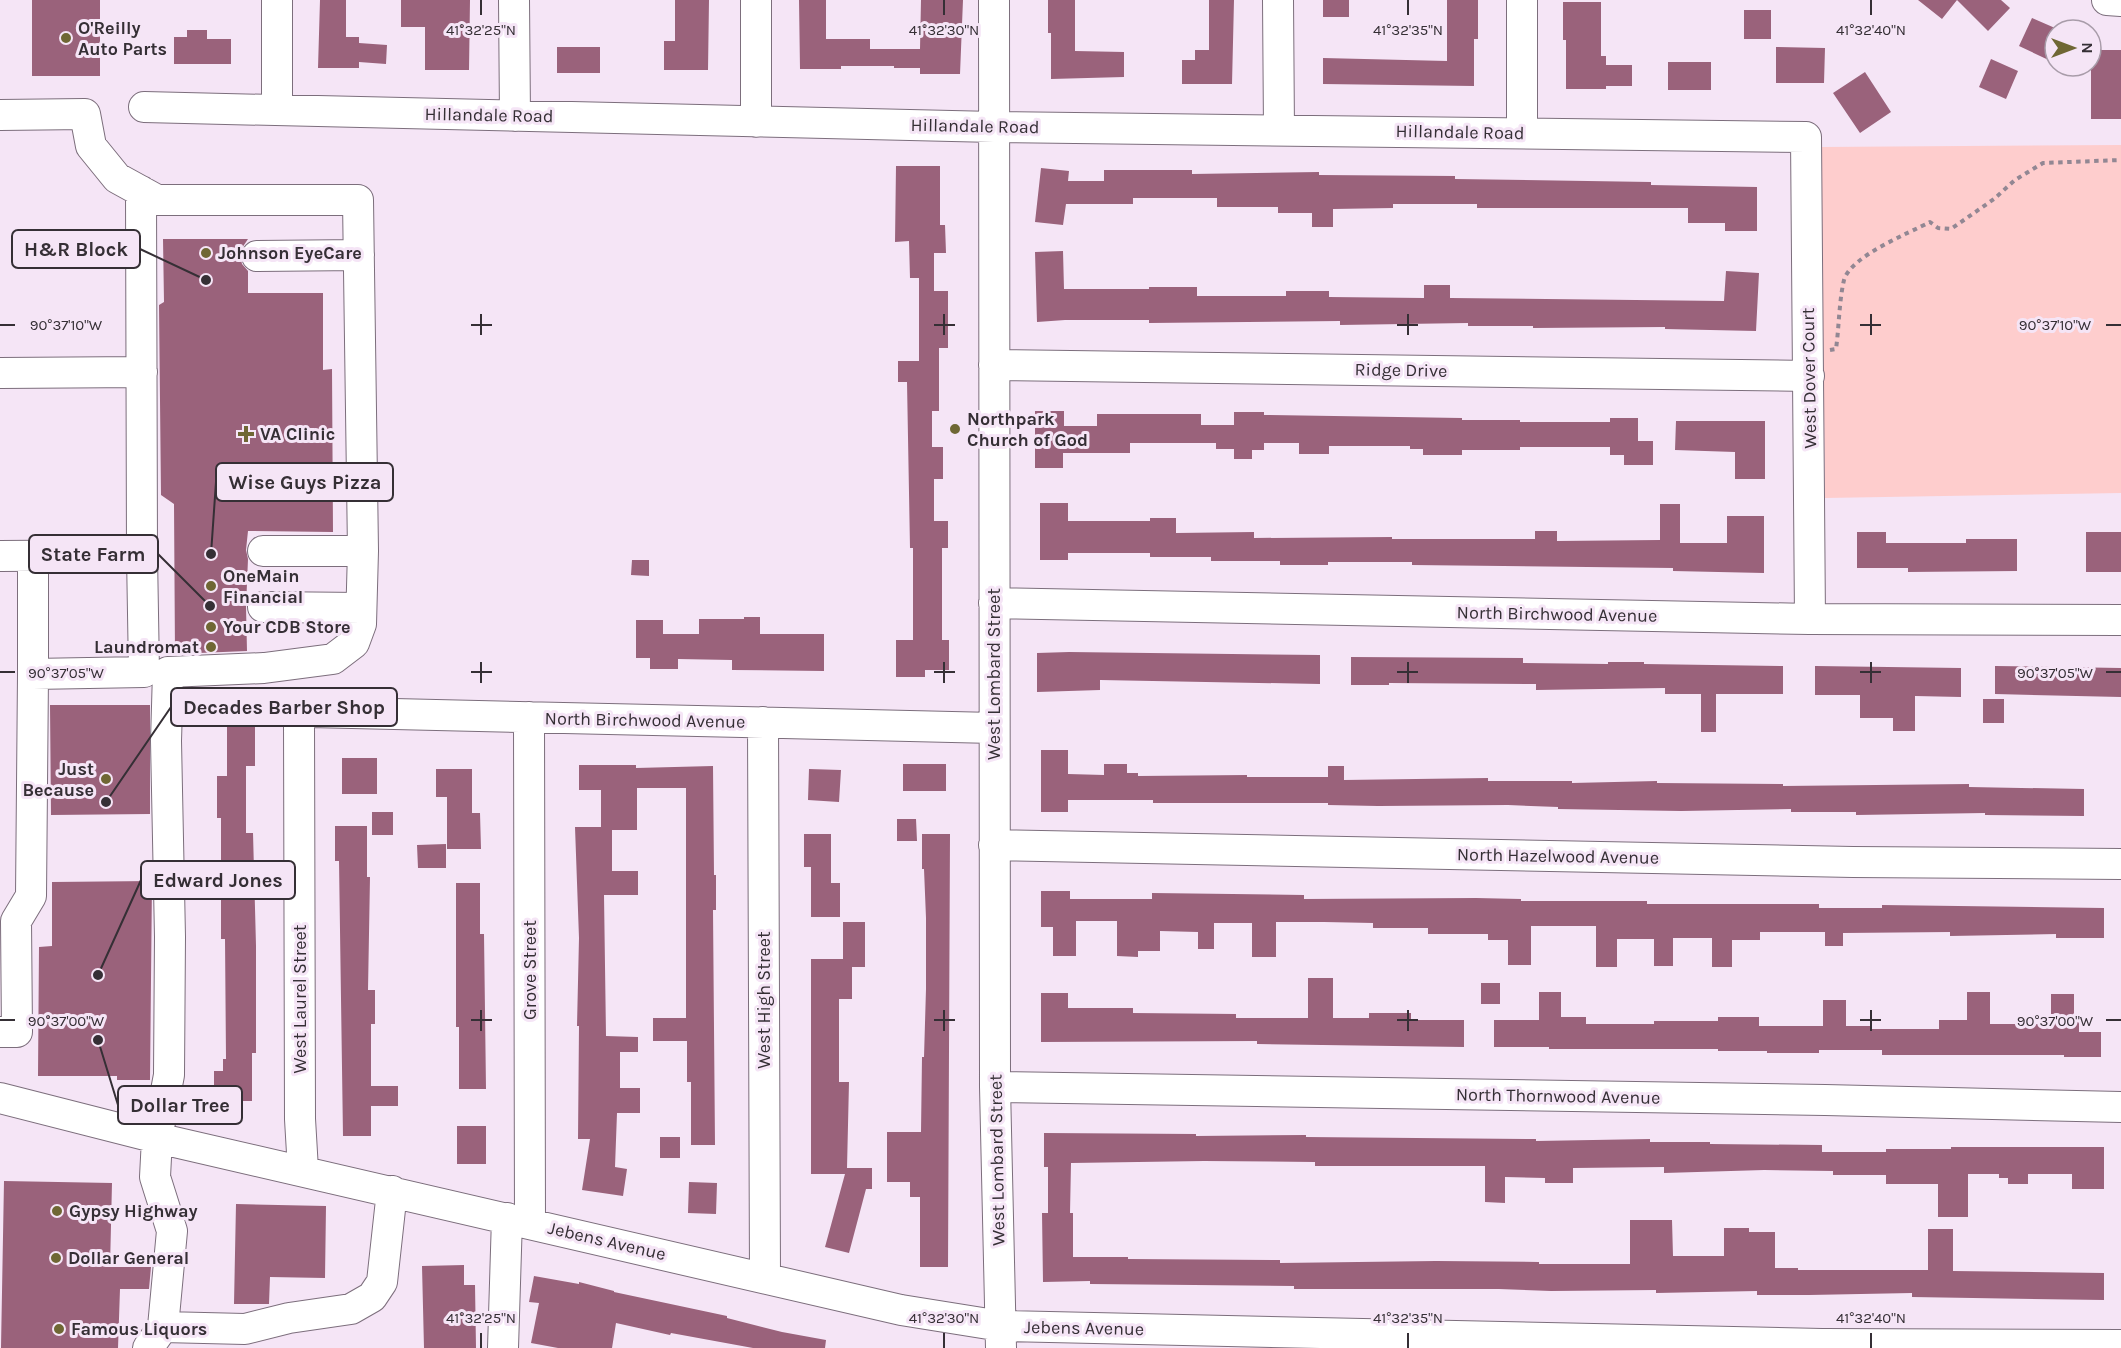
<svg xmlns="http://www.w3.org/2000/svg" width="2121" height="1348" font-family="Karla,sans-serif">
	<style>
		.green { fill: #fecdcd }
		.building { fill: #9a627b }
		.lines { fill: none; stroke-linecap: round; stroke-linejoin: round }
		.minor-casing { stroke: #7c6e7c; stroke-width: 32 }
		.path { stroke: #928793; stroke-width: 4; stroke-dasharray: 4.5 4.5; stroke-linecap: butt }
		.minor { stroke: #fff; stroke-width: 30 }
		.ticks { fill: none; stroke: #352f35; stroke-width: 2 }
		.poi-dot { fill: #6f6734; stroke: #f5e5f6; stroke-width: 2 }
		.labels { text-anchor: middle; stroke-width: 6; stroke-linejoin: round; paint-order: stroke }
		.poi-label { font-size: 18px; font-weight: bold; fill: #352f35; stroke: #f5e5f6; text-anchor: start }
		.street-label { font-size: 18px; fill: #352f35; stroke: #f5e5f6 }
		.ticks-label { font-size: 15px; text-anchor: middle; fill: #352f35; stroke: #f5e5f6; stroke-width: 6; stroke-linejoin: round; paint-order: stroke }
		.leader { fill: none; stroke: #352f35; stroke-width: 2 }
		.callout-dot { fill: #352f35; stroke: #f5e5f6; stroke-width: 2 }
		.callout { fill: #f5e5f6; stroke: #352f35; stroke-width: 2 }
		.callout-label { font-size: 20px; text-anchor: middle; font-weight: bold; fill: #352f35 }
	</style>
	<rect width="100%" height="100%" fill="#f5e5f6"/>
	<path class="green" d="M2121 145V493L1825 498 1821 147Z"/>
	<path class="building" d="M32 0H100V76H32Z
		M320 0H346V37H359V43L387 45 386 64 359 62V68H318Z
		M401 0H470L469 70H425V27H401Z
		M675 0H709L708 70H664V41H675Z
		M799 0H826V39H870V49H920L921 0H963L960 74H920V68H894V66H841V69H800Z
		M1048 0H1075V51L1124 52V77L1051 79V33H1048Z
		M1209 0H1234L1232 84H1182V60H1195V50H1209Z
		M1323 0H1349V17H1323Z
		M1447 0H1478V39H1474V86L1323 84V58L1447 61Z
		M1918 0H2001L2010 8 1988 31 1957 0 1942 19Z
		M1563 2H1601V56H1606V65H1632V86H1606V89H1566V40H1563Z
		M1744 10H1771V39H1744Z
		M2032 18 2055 28V63L2019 46Z
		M187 30H207V39H231V64H174V37H187Z
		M2091 45 2102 50H2121V119H2091Z
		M557 47H600V73H557Z
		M1776 47 1825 48 1824 83H1776Z
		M1991 59 2018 71 2006 99 1979 87Z
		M1668 62H1711V90H1668Z
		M1865 72 1891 112 1860 133 1833 93Z
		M896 166H940V225H945L946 253H934V291H948V348H939V411H932V447H943V479H934V521H948V548H942V640H949V670H925V677H896V640H913V548H910L907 382H898V361H919V278H910L909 241 895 242Z
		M1041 168 1069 171 1068 181H1104V170H1192V174L1319 172V175L1455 176V179L1651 182V185L1757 187V231H1725V223H1688V208H1477V204H1393V208L1333 209V227H1312V213H1278V207H1217V198H1133V204H1066L1063 225 1035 222Z
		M163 239H248L242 248 240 256 242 264 248 271V293H323V370L332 369 333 532 248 531 246 550 248 559 246 607 247 651 175 654 174 504 161 495 159 305 164 302Z
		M1063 251 1064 289H1149V287H1197V296H1286V291H1329V297L1424 298V285H1450V298L1724 301 1726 271 1759 273 1756 331 1665 329V327L1533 328V326H1468V323L1340 325V321L1149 323V320H1065L1037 322 1035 252Z
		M1035 411H1064V426H1097V414H1201V425H1234V412H1264V415L1462 418V420H1520V422H1610V418H1638V441H1653V465H1624V455H1610V447H1520V450H1462V455H1423V449H1410V446H1329V454H1299V443H1264V450H1252V459H1234V449H1216V443H1130V453H1063V468H1035Z
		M1676 421H1765V479H1735V452L1675 450Z
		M1040 503H1068V521H1150V518H1176V533L1254 532V538L1392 537V539H1535V531H1557V541L1660 540V504H1680V543H1727V516H1764V573L1673 571V568L1412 565V562H1328V565H1280V561H1211V557H1150V553H1068V560H1040Z
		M1857 532H1886V543H1966V539H2017V571L1908 572V568H1857Z
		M2086 532H2121V572H2086Z
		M632 560H649V576L631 575Z
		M744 617H760V634H824V671L732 670V660L678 659V669H650V658H636V620H663V634H699V619H744Z
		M1069 652 1320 655V684L1100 680V690L1037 692V653Z
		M1351 657 1523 658V663L1608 664V662H1644V664L1783 666V694H1716V732H1701V694H1665V688L1536 690V684L1389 683V685H1351Z
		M1815 666 1961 668V697L1915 696V731H1893V718H1860V695H1815Z
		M1995 666 2121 668V697L1995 694Z
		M1983 699H2004V723H1983Z
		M50 705H150V814L51 815Z
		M227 717H255V766H246V833H253L256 946V1053H252V1101H214V1071H223V1059H226L225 939H221V818H217V776H227Z
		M1041 750H1068V774L1104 775V764H1127V773H1138V776L1247 775V777H1328V766H1344V780L1488 778V781H1572V783L1657 781V783L1783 784V786L1969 784V787L2084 789V816L1985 815V813L1856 815V812H1791V809L1681 811 1558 809V807L1508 805 1378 806 1328 805V803H1153V800H1068V812H1041Z
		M342 758H377V794H342Z
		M903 764H946V791H903Z
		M579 765H636V768L713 766 714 875H716V910H713L715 1145H691V1082H687V1041H653V1018H686V788H637V830H612V871H638V895H604L606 1036 638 1037V1052H620V1088H640V1113H617L615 1167 627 1169 623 1196 582 1190 590 1139H578L579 1026H577L579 938 575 827H601V790H579Z
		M436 769H472V813H480L481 849H447V797H436Z
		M809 769 841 770 839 802 808 800Z
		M372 812H393V835H372Z
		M897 819H916L917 841H897Z
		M335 826H367V877H370L368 990H375V1024H371V1086H398V1106H371V1136H343L339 861H335Z
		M804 834H831V883H840V917H811V867H804Z
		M922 834H950L948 1267H920V1197H910V1182H887V1132H921L922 1057H924L926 989V918L924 869H922Z
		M446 844V868H418L417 845Z
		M152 881 150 1080H117V1076H38L39 947 52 946V882Z
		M456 883H480V934H484L486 1089H459V1027H456Z
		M1041 891H1070V899H1152V893L1304 895V899L1476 898 1521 899V901H1647V904H1819V908H1882V905L2104 908V938H2056V934L1950 936V932L1843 933V946H1825V932H1760V940H1732V967H1712V938H1673V966H1654V939H1617V967H1596V926H1531V965H1508V940H1488V934H1428V928H1373V923L1324 922H1276V957H1252V923H1214V949H1198V932L1160 931V951H1138V957L1117 956V921H1076V956H1053V927H1041Z
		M843 922H865V967H852V999H839V1082H849L847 1168H872V1189H866L849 1253 825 1247 845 1174H811V959H843Z
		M1308 978H1333V1018H1369V1013H1411V1020H1464V1047L1257 1044V1041L1041 1042V993H1068V1008H1133V1013L1236 1014V1018H1308Z
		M1481 983H1500V1004H1481Z
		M1539 992H1561V1017H1586V1024H1654V1021H1718V1017H1759V1026H1823V1000H1846V1026H1872V1029H1939V1020H1967V992H1990V1024H2051V994H2074V1022H2079V1032H2101V1057H2064V1055H1882V1050H1819V1053H1767V1051H1718V1049H1549V1047H1494V1020H1539Z
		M457 1126H486V1164H457Z
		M1044 1133 1196 1134V1136L1306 1135V1137L1536 1139V1141L1650 1139V1142H1710V1144L1822 1145V1152H1886V1149H1951V1147H2104V1189H2072V1174H2028V1184H2008V1178H1999V1174H1968V1217H1938V1184H1886V1175H1833V1171L1764 1170 1664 1173V1167L1573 1168V1183H1545V1178L1505 1177V1203L1485 1202V1166H1315V1162L1204 1161 1071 1163 1070 1213H1073V1257H1128V1259L1280 1260V1263L1436 1261 1539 1262V1264H1630V1220H1672L1673 1256H1724V1228H1749V1232H1775V1268H1798V1270H1928V1229H1953V1271L2104 1273V1300L1912 1297V1293L1809 1295H1757V1291L1656 1293V1290L1551 1291 1499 1289H1294V1286L1090 1284V1281L1043 1282 1042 1213H1048V1167H1044Z
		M660 1137H680V1158H660Z
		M4 1181 112 1183 110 1267H151L149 1289H120L118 1348H1Z
		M689 1182 717 1183 716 1214 688 1213Z
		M236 1204 326 1206 325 1278 270 1277 269 1304H234Z
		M464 1265V1285H475L476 1348H424L422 1266Z
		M534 1276 579 1284V1282L614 1291V1292L727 1316V1318L782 1332 826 1340 825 1348H753L671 1333 670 1335 616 1323 612 1348H558L531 1343 539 1303 529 1302Z"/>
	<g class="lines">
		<defs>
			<path id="minor" d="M277 0V110
				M514 0 515 116
				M756 0V122
				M994 0 995 1087 1001 1348
				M1278 0 1279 130
				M2107 0 2121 1
				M144 107 994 127 1806 137 1810 619
				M0 115 85 114 91 146 117 178 157 200H358L363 551 361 624 354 643 333 659 264 668 168 672 166 741 170 937 169 1075 157 1138 155 1177 172 1231 163 1327 148 1348
				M1522 133V0
				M257 256 359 255
				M994 365 1809 376
				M0 373 142 372
				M263 551H363
				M0 556 142 555 141 191
				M33 556V674L144 672 142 555
				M994 603 1810 619 2121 620
				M263 607 361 608
				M529 717 530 1224
				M763 722 765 1278
				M994 845 1853 862 2121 864
				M0 1032H17L16 921 31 896 33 674
				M995 1087 1825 1100 2121 1107
				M0 1098 157 1138 901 1310 1001 1326 1822 1344 2121 1345
				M303 1170 300 1119 299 719 310 712 994 728
				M163 1327 245 1329 289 1318 351 1309 372 1297 382 1282 392 1191
				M503 1348 507 1218"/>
		</defs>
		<use href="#minor" class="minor-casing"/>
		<path class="path" d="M1830 350 1836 349C1839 328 1839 301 1844 280 1851 256 1907 234 1930 222L1938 228 1951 229 1994 199 2015 180 2043 163 2121 160"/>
		<use href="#minor" class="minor"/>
	</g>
	<path class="ticks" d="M481 0V15M944 0V15M1408 0V15M1871 0V15M481 314V335M944 314V335M1408 314V335M1871 314V335M0 325H15M471 325H492M934 325H955M1397 325H1418M1860 325H1881M2106 325H2121M481 662V683M944 662V683M1408 662V683M1871 662V683M0 672H15M471 672H492M934 672H955M1397 672H1418M1860 672H1881M2106 672H2121M481 1010V1031M944 1010V1031M1408 1010V1031M1871 1010V1031M0 1020H15M471 1020H492M934 1020H955M1397 1020H1418M1860 1020H1881M2106 1020H2121M481 1333V1348M944 1333V1348M1408 1333V1348M1871 1333V1348"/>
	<g class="poi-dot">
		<circle cx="66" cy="38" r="6"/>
		<circle cx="206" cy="253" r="6"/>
		<circle cx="955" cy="429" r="6"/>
		<path d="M243 425h6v6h6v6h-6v6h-6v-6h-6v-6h6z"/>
		<circle cx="211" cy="586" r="6"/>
		<circle cx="211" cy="627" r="6"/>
		<circle cx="211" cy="647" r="6"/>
		<circle cx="106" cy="779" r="6"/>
		<circle cx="57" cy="1211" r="6"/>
		<circle cx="56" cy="1258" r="6"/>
		<circle cx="59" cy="1329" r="6"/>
	</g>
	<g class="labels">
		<g class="poi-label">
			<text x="78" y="34">O'Reilly<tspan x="78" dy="21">Auto Parts</tspan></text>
			<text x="218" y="259">Johnson EyeCare</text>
			<text x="967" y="425">Northpark<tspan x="967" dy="21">Church of God</tspan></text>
			<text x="260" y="440">VA Clinic</text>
			<text x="223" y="582">OneMain<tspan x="223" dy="21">Financial</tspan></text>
			<text x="223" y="633">Your CDB Store</text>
			<text x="199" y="653" text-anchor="end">Laundromat</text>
			<text x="94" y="775" text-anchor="end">Just<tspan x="94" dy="21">Because</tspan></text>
			<text x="69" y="1217">Gypsy Highway</text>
			<text x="68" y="1264">Dollar General</text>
			<text x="71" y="1335">Famous Liquors</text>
		</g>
		<g class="street-label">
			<text transform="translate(489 115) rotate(1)" y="6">Hillandale Road</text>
			<text transform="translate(975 126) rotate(1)" y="6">Hillandale Road</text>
			<text transform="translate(1460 132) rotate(1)" y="6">Hillandale Road</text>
			<text transform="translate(1401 370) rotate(1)" y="6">Ridge Drive</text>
			<text transform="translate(1809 378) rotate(-91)" y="6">West Dover Court</text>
			<text transform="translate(1557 614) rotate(1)" y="6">North Birchwood Avenue</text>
			<text transform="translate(994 674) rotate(-90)" y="6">West Lombard Street</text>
			<text transform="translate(645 720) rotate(1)" y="6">North Birchwood Avenue</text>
			<text transform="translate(1558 856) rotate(1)" y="6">North Hazelwood Avenue</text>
			<text transform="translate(530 970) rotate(-90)" y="6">Grove Street</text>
			<text transform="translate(300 999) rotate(-90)" y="6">West Laurel Street</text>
			<text transform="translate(764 1000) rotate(-90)" y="6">West High Street</text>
			<text transform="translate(1558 1096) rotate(1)" y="6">North Thornwood Avenue</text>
			<text transform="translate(997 1160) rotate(-91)" y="6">West Lombard Street</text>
			<text transform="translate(607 1241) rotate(13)" y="6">Jebens Avenue</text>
			<text transform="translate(1084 1328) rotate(1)" y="6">Jebens Avenue</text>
		</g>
	</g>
	<g class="ticks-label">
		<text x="481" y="35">41°32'25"N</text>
		<text x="944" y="35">41°32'30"N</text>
		<text x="1408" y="35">41°32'35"N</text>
		<text x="1871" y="35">41°32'40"N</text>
		<text x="2055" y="330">90°37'10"W</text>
		<text x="66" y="330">90°37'10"W</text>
		<text x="2055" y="678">90°37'05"W</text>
		<text x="66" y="678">90°37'05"W</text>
		<text x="2055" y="1026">90°37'00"W</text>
		<text x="66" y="1026">90°37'00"W</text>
		<text x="481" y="1323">41°32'25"N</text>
		<text x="944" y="1323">41°32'30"N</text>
		<text x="1408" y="1323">41°32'35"N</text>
		<text x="1871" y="1323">41°32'40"N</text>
	</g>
	<path class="leader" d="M206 280L140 249M211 554L216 482M210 606L158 554M106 802L171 707M98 975L141 880M98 1040L118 1105"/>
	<g class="callout-dot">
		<circle cx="206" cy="280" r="6"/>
		<circle cx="211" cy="554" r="6"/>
		<circle cx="210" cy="606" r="6"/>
		<circle cx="106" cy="802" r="6"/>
		<circle cx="98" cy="975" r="6"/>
		<circle cx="98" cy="1040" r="6"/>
	</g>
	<g class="callout">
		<rect x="12" y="230" width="128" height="38" rx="6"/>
		<rect x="216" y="463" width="177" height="38" rx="6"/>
		<rect x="29" y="535" width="129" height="38" rx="6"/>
		<rect x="171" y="688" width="226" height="38" rx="6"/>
		<rect x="141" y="861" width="154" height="38" rx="6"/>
		<rect x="118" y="1086" width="124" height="38" rx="6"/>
	</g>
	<g class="callout-label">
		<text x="76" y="256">H&amp;R Block</text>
		<text x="305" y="489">Wise Guys Pizza</text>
		<text x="93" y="561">State Farm</text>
		<text x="284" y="714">Decades Barber Shop</text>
		<text x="218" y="887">Edward Jones</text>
		<text x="180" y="1112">Dollar Tree</text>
	</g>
	<g transform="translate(2073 48) rotate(90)"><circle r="28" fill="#f5e5f6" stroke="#a89ca9" stroke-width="1.5"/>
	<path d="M0-4.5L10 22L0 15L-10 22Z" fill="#6f6734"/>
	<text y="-9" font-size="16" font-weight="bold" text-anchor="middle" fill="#352f35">N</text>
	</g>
</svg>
